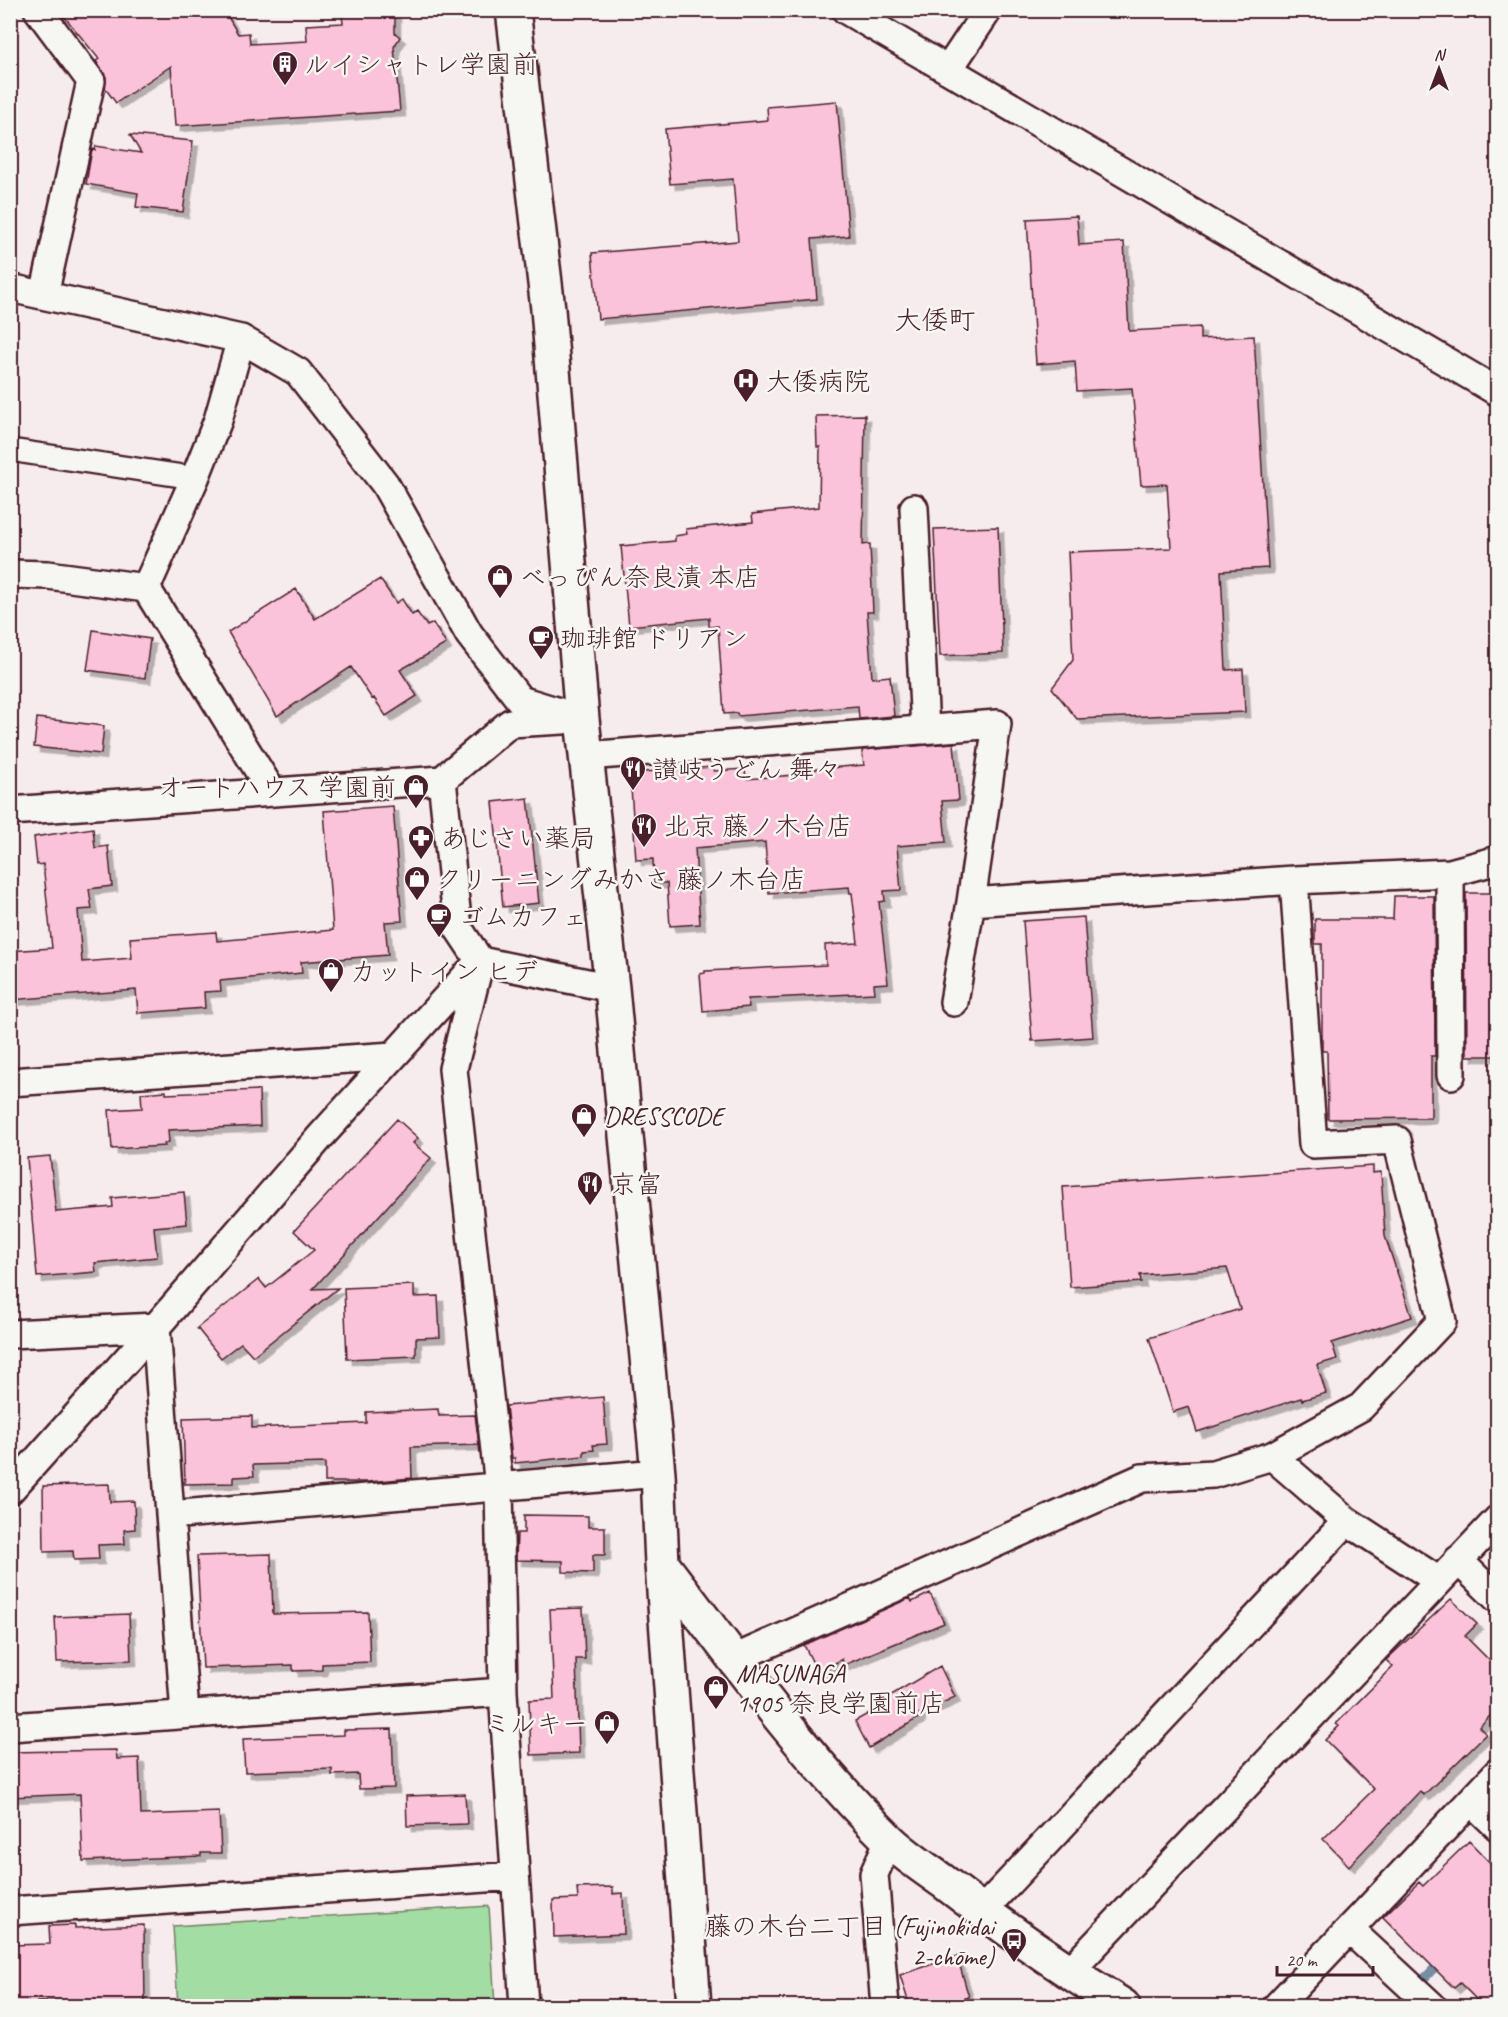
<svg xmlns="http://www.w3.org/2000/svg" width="1508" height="2017" font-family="Caveat,'Klee One',sans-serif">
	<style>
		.green { fill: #a2dda3; stroke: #767e67; stroke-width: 1.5 }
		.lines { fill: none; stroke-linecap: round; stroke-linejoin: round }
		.stream { stroke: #758ea4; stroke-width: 9 }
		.building { fill: #fac3da; stroke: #4a1f2b; stroke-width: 1.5; filter: url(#shadow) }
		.pedestrian-casing { stroke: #4a1f2b; stroke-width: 26 }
		.minor-casing { stroke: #4a1f2b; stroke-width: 32 }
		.tertiary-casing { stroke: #4a1f2b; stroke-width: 38 }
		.pedestrian { stroke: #f6f6f2; stroke-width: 21 }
		.minor { stroke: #f6f6f2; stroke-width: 27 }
		.tertiary { stroke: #f6f6f2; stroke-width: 33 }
		.labels { text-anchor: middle; stroke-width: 5; stroke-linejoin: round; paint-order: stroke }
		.poi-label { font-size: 26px; fill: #4a1f2b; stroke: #f6f6f2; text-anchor: start }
		.neighbourhood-label { font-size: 27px; fill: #4a1f2b; stroke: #f6f6f2 }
	</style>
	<defs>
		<filter id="shadow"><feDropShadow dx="5.5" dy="5.5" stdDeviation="0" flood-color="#0004"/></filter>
	</defs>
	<rect width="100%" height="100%" fill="#f7eced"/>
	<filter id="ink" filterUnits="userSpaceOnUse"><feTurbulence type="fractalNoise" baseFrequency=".0167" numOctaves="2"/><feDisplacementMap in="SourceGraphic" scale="12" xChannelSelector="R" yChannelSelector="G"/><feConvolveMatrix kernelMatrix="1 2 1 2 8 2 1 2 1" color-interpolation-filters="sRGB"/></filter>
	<g filter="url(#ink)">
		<path class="green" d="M489 1906 495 2006H178L173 1926Z"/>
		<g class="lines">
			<path class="stream" d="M1398 2006 1442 1960"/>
		</g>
		<path class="building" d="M59 10H224L238 34 249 33 250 44 307 41 306 25 343 23 342 16 350 15 349 10H395V33L400 37 394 47 400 111 175 126 171 66 116 103 105 88 106 77 96 61 99 59Z
			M837 101 849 236 812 239 817 299 598 319 592 253 738 241 733 179 670 184 665 129 768 120 767 107Z
			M130 135 193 141 183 212 136 207 138 193 86 184 92 149 95 150 96 146 141 153Z
			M1077 216 1079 245 1124 242 1129 331 1200 327V339L1254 336 1268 568 1221 571 1226 670 1243 669 1245 712 1077 719 1052 688 1073 660 1068 552 1171 548 1167 484 1141 485 1132 388 1077 391 1075 361 1036 364 1027 219Z
			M865 415 863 545 870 544 873 612H867L872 678 890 676 894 716 859 719 858 706 738 716 737 713 724 714 718 626 709 627V618L629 626 621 546 675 541V536L687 534 686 529 753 522 752 514 819 507 820 447H817L816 416Z
			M998 527 1003 653 940 656 934 529Z
			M380 579 396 603 402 599 412 615 417 612 427 626 433 623 446 644 400 670 417 696 386 716 374 698 372 699 351 667 277 716 228 632 296 589 315 619Z
			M93 630 150 639 145 678 87 670Z
			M37 718 104 726 101 754 34 747Z
			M954 743 959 800 942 801 946 842 897 846 901 890 884 891 885 901 879 902 888 983 874 984 875 993 748 999 749 1007 703 1011 700 974 705 973V971L826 965 825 945 858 943 852 893H850L849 887 769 893 765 842 695 848 700 924 670 926 667 883H654L653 859 636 860 630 773 713 767 714 771 745 769 746 779 794 775V771L864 765 862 750Z
			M528 798 539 903 503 907 493 802Z
			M393 806 402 921 385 922 388 955 301 962 302 973 220 981 221 991 204 992 205 1008 138 1013 136 990 10 1000V951L52 948 43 864 37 865 34 837 93 828 95 848 108 846 112 886 89 889 92 909 78 910 82 962 132 958 130 938 216 932 217 941 333 930 324 811Z
			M1466 893H1496L1497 1056H1467Z
			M1394 896H1434L1435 1056H1431V1118L1328 1119 1327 1051H1322V944H1315V919H1393Z
			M1084 917 1093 1037 1032 1041 1023 921Z
			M259 1090 260 1126 168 1130 169 1142 164 1143 165 1146 112 1149 109 1110 142 1108 141 1093 166 1091V1094Z
			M397 1119 418 1138 413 1143 431 1158 313 1289 338 1288 253 1356 241 1343 221 1358 197 1328 259 1279 266 1288 314 1250 294 1231Z
			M50 1156 56 1212 113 1207 112 1198 184 1192 187 1224 154 1227 157 1257 95 1263 96 1272 37 1277 27 1158Z
			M1373 1166V1173L1381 1172 1385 1236 1412 1317 1332 1343 1337 1359 1317 1365 1326 1393 1302 1400 1301 1398 1197 1432 1189 1407 1173 1412 1149 1338 1240 1309 1227 1268 1140 1275 1141 1282 1070 1287 1063 1187Z
			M414 1285V1297L438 1296 440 1337 416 1338V1356L347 1359 344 1288Z
			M603 1397 607 1444 593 1445 594 1450 584 1451V1456L515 1463V1458H512L506 1406Z
			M438 1409 439 1416 475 1415 479 1445 411 1447 412 1478 368 1482H325V1463L253 1465 254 1476 234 1477V1483L185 1484 183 1418 252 1416V1428L366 1423V1412Z
			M109 1484 110 1502 134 1501 135 1529 124 1530 125 1544 98 1545 99 1559 74 1560 73 1551 44 1552 43 1486Z
			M524 1515 588 1516V1527H605V1555H593V1573L563 1572V1561L516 1560 517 1533H524Z
			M271 1554 273 1614 368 1612 370 1662 322 1664V1670L293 1671V1665L203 1668 197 1556Z
			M930 1593 944 1623 844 1665 842 1659 818 1673 804 1645 910 1598 912 1602Z
			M1451 1599 1477 1624 1465 1636 1497 1668V1709L1479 1727 1486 1734 1424 1795 1420 1791 1349 1866 1323 1839 1374 1789 1325 1740 1339 1726 1336 1724 1393 1667 1386 1660Z
			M583 1608 585 1659H576L579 1753 531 1755 529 1700 554 1699 550 1609Z
			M129 1614 131 1660 57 1662 55 1617Z
			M940 1666 955 1697 919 1714 920 1717 869 1748 855 1721 886 1704 883 1700Z
			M392 1729 394 1788 359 1789 358 1774 332 1775V1769L245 1772 243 1739 344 1735V1730Z
			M116 1750 117 1759 139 1758 141 1815 219 1812 221 1853H201V1856L83 1861 80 1794 10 1797V1752Z
			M465 1794 467 1824 407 1826 406 1796Z
			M1469 1841 1497 1870V2007H1484L1460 1983 1454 1988 1383 1917 1419 1882 1423 1886Z
			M613 1887V1894L623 1893 624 1934 554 1937 553 1900 578 1899 577 1888Z
			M75 1925V1928L144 1925 145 2007H89L88 2000 37 2002V2007H10V1945L50 1944 49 1926Z
			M957 1956 969 1997 940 2007H910L900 1975Z"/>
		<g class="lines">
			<defs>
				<path id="pedestrian" d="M10 450 195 478"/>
				<path id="minor" d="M38 10 91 81 44 295
					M846 10 1498 392
					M948 70 988 10
					M10 288 241 339 298 372 385 484 469 634 520 700 582 719
					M914 508 925 730
					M10 574 48 575 146 588 195 478 218 420 241 339
					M146 588 272 792
					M563 720 510 723 442 780 458 928 480 961 612 988
					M586 756 997 724 971 902 1294 880
					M10 811 442 780
					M1450 873 1451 1075
					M480 961 453 1069 499 1487 503 1692 524 2006
					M954 1002 971 902
					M10 1082 393 1056
					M10 1334 156 1327 185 1714
					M1272 1456 1361 1407 1442 1321 1397 1140 1313 1144 1294 880 1450 873 1498 860
					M10 1490 156 1327 321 1136 477 964
					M170 1515 658 1473
					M1458 1560 1498 1599
					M734 1659 1142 1478 1213 1474 1272 1456 1347 1521 1439 1581
					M10 1727 503 1692
					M1471 1801 1498 1827
					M10 1911 515 1876
					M982 1911 1347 1521
					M1350 1930 1432 2006
					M1069 1972 1498 1519
					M885 2006 874 1874 889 1840
					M1277 2006 1498 1772"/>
				<path id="tertiary" d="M513 10 548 309 582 719 612 988 658 1473 662 1564 694 2006
					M662 1564C733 1657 804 1756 887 1838 904 1855 925 1868 944 1882 1002 1927 1062 1968 1123 2006"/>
			</defs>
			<use href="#pedestrian" class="pedestrian-casing"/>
			<use href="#minor" class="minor-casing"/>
			<use href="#tertiary" class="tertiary-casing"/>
			<use href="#pedestrian" class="pedestrian"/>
			<use href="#minor" class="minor"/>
			<use href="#tertiary" class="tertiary"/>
		</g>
	</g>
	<defs>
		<symbol id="building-pin" viewBox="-11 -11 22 30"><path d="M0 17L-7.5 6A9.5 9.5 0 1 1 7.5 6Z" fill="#4a1f2b" stroke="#f6f6f2"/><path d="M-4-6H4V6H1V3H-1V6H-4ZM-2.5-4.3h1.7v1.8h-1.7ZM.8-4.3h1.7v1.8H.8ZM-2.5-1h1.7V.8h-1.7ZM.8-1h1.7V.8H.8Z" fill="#fff"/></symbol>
		<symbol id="hospital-pin" viewBox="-11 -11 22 30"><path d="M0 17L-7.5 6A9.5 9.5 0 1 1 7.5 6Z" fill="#4a1f2b" stroke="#f6f6f2"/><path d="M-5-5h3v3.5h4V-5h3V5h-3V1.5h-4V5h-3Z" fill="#fff"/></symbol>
		<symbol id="shop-pin" viewBox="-11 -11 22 30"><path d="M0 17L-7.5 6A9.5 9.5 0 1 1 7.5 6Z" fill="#4a1f2b" stroke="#f6f6f2"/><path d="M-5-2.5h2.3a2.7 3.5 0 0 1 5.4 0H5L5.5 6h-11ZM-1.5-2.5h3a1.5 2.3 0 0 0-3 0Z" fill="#fff"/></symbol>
		<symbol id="cafe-pin" viewBox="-11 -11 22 30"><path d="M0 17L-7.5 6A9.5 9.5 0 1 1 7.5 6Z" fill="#4a1f2b" stroke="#f6f6f2"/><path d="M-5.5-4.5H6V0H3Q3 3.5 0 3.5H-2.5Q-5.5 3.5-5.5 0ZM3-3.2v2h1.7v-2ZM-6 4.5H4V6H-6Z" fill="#fff"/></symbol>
		<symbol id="restaurant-pin" viewBox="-11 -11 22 30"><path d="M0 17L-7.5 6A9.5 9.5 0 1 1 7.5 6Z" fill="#4a1f2b" stroke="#f6f6f2"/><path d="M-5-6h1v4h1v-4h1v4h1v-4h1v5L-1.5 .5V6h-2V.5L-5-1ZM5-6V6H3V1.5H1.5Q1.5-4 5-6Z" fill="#fff"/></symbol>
		<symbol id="pharmacy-pin" viewBox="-11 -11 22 30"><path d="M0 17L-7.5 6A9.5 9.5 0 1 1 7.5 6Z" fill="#4a1f2b" stroke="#f6f6f2"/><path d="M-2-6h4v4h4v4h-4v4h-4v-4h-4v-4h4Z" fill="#fff"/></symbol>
		<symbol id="bus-pin" viewBox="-11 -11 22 30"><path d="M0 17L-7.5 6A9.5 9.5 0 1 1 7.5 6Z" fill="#4a1f2b" stroke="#f6f6f2"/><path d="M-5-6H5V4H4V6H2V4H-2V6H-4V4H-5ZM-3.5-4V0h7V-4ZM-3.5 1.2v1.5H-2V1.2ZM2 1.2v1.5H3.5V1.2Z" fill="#fff"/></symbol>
	</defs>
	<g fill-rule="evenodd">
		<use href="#building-pin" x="270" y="49" width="30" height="40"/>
		<use href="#hospital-pin" x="731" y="366" width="30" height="40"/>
		<use href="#shop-pin" x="485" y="562" width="30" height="40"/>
		<use href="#cafe-pin" x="526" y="623" width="30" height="40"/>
		<use href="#restaurant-pin" x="618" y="754" width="30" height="40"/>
		<use href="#shop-pin" x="401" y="772" width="30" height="40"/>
		<use href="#restaurant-pin" x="629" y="811" width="30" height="40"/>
		<use href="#pharmacy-pin" x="406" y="823" width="30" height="40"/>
		<use href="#shop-pin" x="402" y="864" width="30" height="40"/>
		<use href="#cafe-pin" x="424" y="901" width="30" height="40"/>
		<use href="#shop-pin" x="316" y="956" width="30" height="40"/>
		<use href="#shop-pin" x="569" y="1101" width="30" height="40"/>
		<use href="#restaurant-pin" x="575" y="1169" width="30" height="40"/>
		<use href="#shop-pin" x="701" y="1673" width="30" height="40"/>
		<use href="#shop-pin" x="592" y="1708" width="30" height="40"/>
		<use href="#bus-pin" x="999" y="1926" width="30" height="40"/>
	</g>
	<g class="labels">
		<g class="poi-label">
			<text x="304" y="73">ルイシャトレ学園前</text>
			<text x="766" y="390">大倭病院</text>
			<text x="520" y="586">べっぴん奈良漬 本店</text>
			<text x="560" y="647">珈琲館 ドリアン</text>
			<text x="652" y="778">讃岐うどん 舞々</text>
			<text x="396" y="796" text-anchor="end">オートハウス 学園前</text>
			<text x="664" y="835">北京 藤ノ木台店</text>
			<text x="440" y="847">あじさい薬局</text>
			<text x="436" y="888">クリーニングみかさ 藤ノ木台店</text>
			<text x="458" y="925">ゴムカフェ</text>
			<text x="350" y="980">カットイン ヒデ</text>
			<text x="604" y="1125">DRESSCODE</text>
			<text x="610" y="1193">京富</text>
			<text x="736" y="1682">MASUNAGA<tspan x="736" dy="30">1905 奈良学園前店</tspan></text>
			<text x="588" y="1732" text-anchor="end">ミルキー</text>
			<text x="994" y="1935" text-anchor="end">藤の木台二丁目 (Fujinokidai<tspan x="994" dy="30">2-chōme)</tspan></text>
		</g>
		<g class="neighbourhood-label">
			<text x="935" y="329">大倭町</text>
		</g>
	</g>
	<rect width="1508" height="2017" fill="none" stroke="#f6f6f2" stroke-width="36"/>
	<rect x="18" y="18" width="1472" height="1981" fill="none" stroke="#4a1f2b" stroke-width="2" filter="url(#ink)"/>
	<g transform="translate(1439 69)" stroke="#f6f6f2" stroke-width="4.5" paint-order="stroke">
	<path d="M0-4.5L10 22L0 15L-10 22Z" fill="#4a1f2b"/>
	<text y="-9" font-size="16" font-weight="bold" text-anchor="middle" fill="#4a1f2b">N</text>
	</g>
	<path d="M1277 1966v9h96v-9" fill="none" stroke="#4a1f2b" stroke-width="3"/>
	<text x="1286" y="1966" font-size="18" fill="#4a1f2b" stroke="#f6f6f2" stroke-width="4.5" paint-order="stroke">20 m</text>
</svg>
